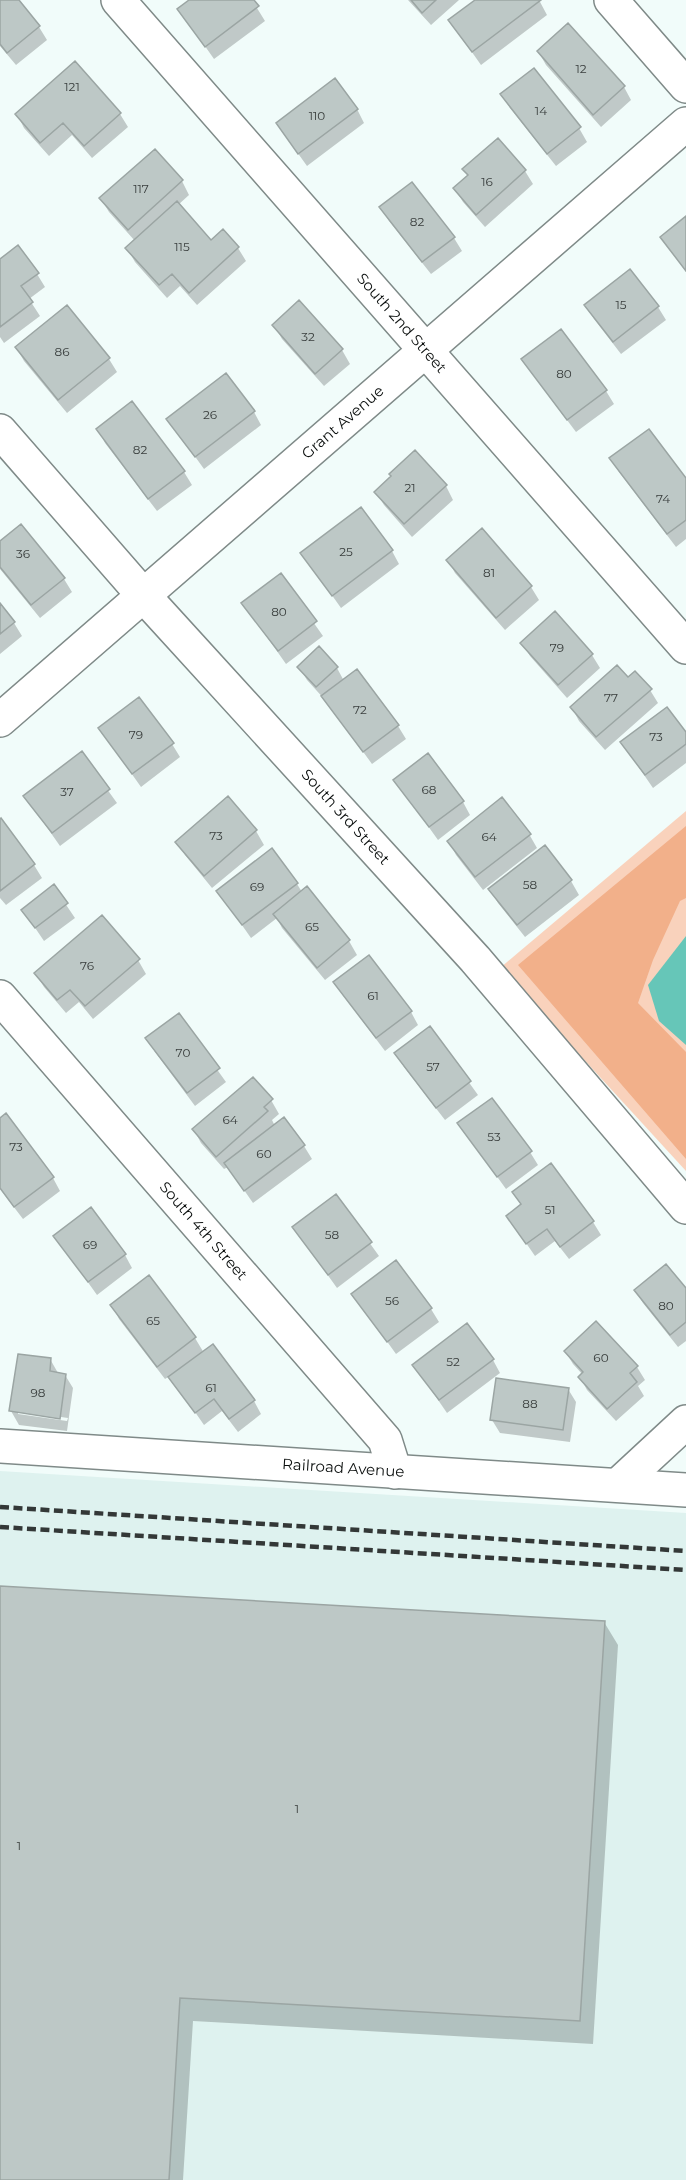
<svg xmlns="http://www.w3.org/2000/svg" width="686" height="2180" font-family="Montserrat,sans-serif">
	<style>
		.built { fill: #def2ef }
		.green { fill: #f9d2bc }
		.forest { fill: #f2b08a }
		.water { fill: #66c6b8 }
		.shadow { fill: #0003; fill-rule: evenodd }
		.building { fill: #bdc8c6; stroke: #9ba5a3; stroke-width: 1.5 }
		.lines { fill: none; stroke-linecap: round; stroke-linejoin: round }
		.minor-casing { stroke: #7f8a88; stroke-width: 36 }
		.minor { stroke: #fff; stroke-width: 33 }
		.rail { stroke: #333837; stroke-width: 4.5; stroke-dasharray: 9 4.5; stroke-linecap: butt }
		.labels { text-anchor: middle; stroke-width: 5; stroke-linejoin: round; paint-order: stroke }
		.number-label { font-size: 12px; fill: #383d3c }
		.street-label { font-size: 15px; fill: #0b0f0e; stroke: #fff }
	</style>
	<rect width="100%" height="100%" fill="#f1fcfa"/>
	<path class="built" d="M0 1471 686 1513V2180H0Z"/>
	<path class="green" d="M686 811V1171L500 968Z"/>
	<path class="forest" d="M686 826V898L680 901 653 960 638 1003 686 1052V1159L518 965Z"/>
	<path class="water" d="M686 936V1045L659 1021 648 985Z"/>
	<path class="shadow" d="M0 0H17L39 27 47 40 16 65 0 46Z
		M191 0H252L265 21 214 59 179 9Z
		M408 0H459L431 25Z
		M477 0H539L547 15 481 65 450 21Z
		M538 51 624 87 631 100 601 127 546 65Z
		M75 63 120 114 128 127 92 158 72 135 49 156 24 128 17 114Z
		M502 95 579 128 587 142 556 166 510 108Z
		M357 109 364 123 307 166 277 124Z
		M155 151 182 181 189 195 178 205 211 242 238 248 246 261 197 305 180 286 167 298 135 262 127 248 135 241 109 212 101 199Z
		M464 169 525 171 533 184 485 227 463 202 455 189 468 177Z
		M381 207 454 238 462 251 431 274 389 221Z
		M686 218V272L662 237Z
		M0 261 37 274 45 287 29 299 40 316 4 343 0 337Z
		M299 303 342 350 350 364 324 386 282 339 274 325Z
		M586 305 658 307 666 320 621 354 594 319Z
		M67 307 109 359 117 372 67 413 24 361 16 347Z
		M561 331 606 391 614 404 576 432 531 372 523 359Z
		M132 404 184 472 192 485 157 511 105 443 98 429Z
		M254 412 261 425 204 469 168 419Z
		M415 452 446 486 453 500 412 537 384 505 376 492Z
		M611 459 686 480V539L676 547 619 472Z
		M482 530 531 587 539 600 505 630 455 573 448 560Z
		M0 543 64 579 72 592 40 618 0 569Z
		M392 551 399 564 341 608 302 553Z
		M280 575 323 636 286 664 243 603Z
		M0 606 14 623 22 636 0 654Z
		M555 614 592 655 600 668 567 698 530 656 522 643Z
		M299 667 337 668 344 681 398 726 406 739 372 764 326 701 307 680Z
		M628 679 650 690 658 703 605 750 579 721 572 708Z
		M100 729 172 744 180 757 141 787Z
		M686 735V763L653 788 622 743Z
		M81 753 117 803 60 846 25 796Z
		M395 780 463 802 470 815 438 840Z
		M228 798 256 831 264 845 212 888 185 855 177 842Z
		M0 820 34 865 42 878 6 905 0 898Z
		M529 834 537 848 483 890 456 855 449 841Z
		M544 847 571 881 579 895 525 937 498 903 490 889Z
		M297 884 302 892 306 889 349 941 357 955 325 980 282 928 277 918 251 938 218 891Z
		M54 887 75 918 44 941 23 910Z
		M369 957 411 1012 418 1025 385 1051 343 995 335 982Z
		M138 960 146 974 93 1019 79 1002 66 1013 44 987 36 974Z
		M178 1015 226 1082 195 1106 155 1052 147 1039Z
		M430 1028 478 1095 445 1120 404 1067 396 1053Z
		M271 1100 279 1114 272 1120 275 1126 304 1146 312 1159 253 1203 228 1167 224 1169 201 1143 194 1130Z
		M5 1115 53 1178 60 1191 23 1219 0 1189V1119Z
		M459 1124 530 1152 538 1165 506 1189Z
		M514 1193 593 1222 601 1235 569 1259 555 1241 535 1256 508 1217 522 1206Z
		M336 1196 379 1256 337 1288 294 1228Z
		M55 1236 125 1255 132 1268 97 1295Z
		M149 1277 195 1338 204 1353 254 1401 261 1414 238 1432 222 1411 204 1425 170 1376 165 1379 119 1319 112 1305Z
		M635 1290 686 1291V1341L678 1347 643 1303Z
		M353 1294 431 1309 439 1322 396 1354Z
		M565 1351 637 1367 645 1380 638 1386 644 1396 616 1421 587 1390 580 1377 583 1375 573 1364Z
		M50 1359 58 1373 65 1375 73 1388 67 1431 19 1425 11 1411ZM18 1411 68 1418 67 1421 18 1414Z
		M493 1360 500 1373 447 1413 414 1365Z
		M568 1389 576 1402 570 1442 500 1433 492 1420Z
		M0 1587 604 1622 618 1645 593 2044 193 2021 183 2180H0Z"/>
	<path class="building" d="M0 0H19L40 26 7 53 0 44Z
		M189 0H254L259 6 205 47 177 9Z
		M411 0H436L422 13Z
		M475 0H541L472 52 448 20Z
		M568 23 625 86 593 115 537 51Z
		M75 61 121 113 84 146 63 123 40 143 15 114Z
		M534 68 581 127 547 154 500 94Z
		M335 78 358 109 298 154 276 123Z
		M498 138 526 170 476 215 453 188 468 175 462 169Z
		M155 149 183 180 128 230 99 198Z
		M412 182 455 237 422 262 379 207Z
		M177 201 211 240 223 229 239 247 189 293 172 274 159 285 125 248Z
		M686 216V271L660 237Z
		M18 245 39 273 21 286 33 302 0 327V259Z
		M630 269 659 306 613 342 584 305Z
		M299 300 343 349 315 374 272 325Z
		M67 305 110 358 58 400 15 347Z
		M561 329 607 390 567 420 521 359Z
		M226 373 255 411 195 457 166 419Z
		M132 401 185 471 148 499 96 429Z
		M649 429 686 478V520L667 534 609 458Z
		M415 450 447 485 404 524 374 492 391 476 389 474Z
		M361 507 393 550 332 596 300 553Z
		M21 524 65 578 31 605 0 567V541Z
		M482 528 532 586 496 618 446 560Z
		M281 573 317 621 278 651 241 603Z
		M0 603 15 622 0 634Z
		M555 611 593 654 558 685 520 643Z
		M319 646 338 667 316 687 297 667Z
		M617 665 628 677 635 671 652 689 596 737 570 707Z
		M357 669 399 725 363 752 321 696Z
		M139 697 174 743 132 774 98 728Z
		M667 707 686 732V744L645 775 620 742Z
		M82 751 110 789 52 833 23 796Z
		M428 753 464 801 429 827 393 780Z
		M228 796 257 830 204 876 175 842Z
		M502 797 531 834 475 877 447 841Z
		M1 818 35 864 0 891V819Z
		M545 845 572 880 517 925 488 889Z
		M272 848 298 883 242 925 216 891Z
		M54 884 68 903 35 928 21 910Z
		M307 886 350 940 317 968 273 914Z
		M102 915 140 959 85 1006 70 990 57 1000 34 973Z
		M369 955 412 1011 376 1038 333 982Z
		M179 1013 220 1068 187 1093 145 1038Z
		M430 1026 471 1081 436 1108 394 1053Z
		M253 1077 273 1099 264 1107 268 1111 216 1157 192 1129Z
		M492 1098 532 1151 497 1177 457 1123Z
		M6 1113 54 1177 14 1207 0 1188V1118Z
		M284 1117 305 1145 244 1191 224 1163Z
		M551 1163 594 1221 560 1247 547 1229 526 1244 506 1216 521 1204 512 1192Z
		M336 1194 372 1242 328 1275 292 1227Z
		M91 1207 126 1254 88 1282 53 1236Z
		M396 1260 432 1308 387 1342 351 1294Z
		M666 1264 686 1288V1322L670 1335 634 1290Z
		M149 1275 196 1337 157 1367 110 1305Z
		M596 1321 638 1366 630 1373 637 1382 607 1409 578 1377 583 1372 564 1351Z
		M467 1323 494 1359 439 1400 412 1365Z
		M213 1344 255 1400 229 1419 214 1399 195 1413 168 1377Z
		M18 1354 51 1358 50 1371 66 1374 60 1419 9 1411Z
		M496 1378 569 1388 563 1430 490 1420Z
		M0 1586 605 1621 580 2021 180 1998 169 2180H0Z"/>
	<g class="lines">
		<defs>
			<g id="minor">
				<path id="s1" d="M118 0 686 647"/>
				<path d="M611 0 686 86"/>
				<path id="s2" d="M0 431 143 595 475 959 686 1207"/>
				<path id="s3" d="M0 720 686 124"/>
				<path id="s4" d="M0 997 385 1440 395 1472"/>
				<path id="s5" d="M0 1446 686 1490"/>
				<path d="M618 1485 686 1422"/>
			</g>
		</defs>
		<use href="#minor" class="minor-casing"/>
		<use href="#minor" class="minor"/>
		<path class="rail" d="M0 1507 686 1551
			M0 1527 686 1570"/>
	</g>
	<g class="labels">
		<g class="number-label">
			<text x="581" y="73">12</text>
			<text x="72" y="91">121</text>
			<text x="541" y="115">14</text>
			<text x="317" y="120">110</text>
			<text x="487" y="186">16</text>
			<text x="141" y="193">117</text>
			<text x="417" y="226">82</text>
			<text x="182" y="251">115</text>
			<text x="621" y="309">15</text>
			<text x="308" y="341">32</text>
			<text x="62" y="356">86</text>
			<text x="564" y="378">80</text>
			<text x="210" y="419">26</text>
			<text x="140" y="454">82</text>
			<text x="410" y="492">21</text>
			<text x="663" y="503">74</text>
			<text x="346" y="556">25</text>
			<text x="23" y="558">36</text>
			<text x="489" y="577">81</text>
			<text x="279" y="616">80</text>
			<text x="557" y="652">79</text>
			<text x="611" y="702">77</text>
			<text x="360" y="714">72</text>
			<text x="136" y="739">79</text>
			<text x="656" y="741">73</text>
			<text x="429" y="794">68</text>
			<text x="67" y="796">37</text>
			<text x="216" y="840">73</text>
			<text x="489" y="841">64</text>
			<text x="530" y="889">58</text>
			<text x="257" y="891">69</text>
			<text x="312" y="931">65</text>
			<text x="87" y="970">76</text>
			<text x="373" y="1000">61</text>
			<text x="183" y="1057">70</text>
			<text x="433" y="1071">57</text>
			<text x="230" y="1124">64</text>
			<text x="494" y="1141">53</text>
			<text x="16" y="1151">73</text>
			<text x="264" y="1158">60</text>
			<text x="550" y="1214">51</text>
			<text x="332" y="1239">58</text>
			<text x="90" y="1249">69</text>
			<text x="392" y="1305">56</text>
			<text x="666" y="1310">80</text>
			<text x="153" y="1325">65</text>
			<text x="601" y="1362">60</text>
			<text x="453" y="1366">52</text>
			<text x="211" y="1392">61</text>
			<text x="38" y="1397">98</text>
			<text x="530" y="1408">88</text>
			<text x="297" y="1813">1</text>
			<text x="19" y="1850">1</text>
		</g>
		<g class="street-label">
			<text dy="5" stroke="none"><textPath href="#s1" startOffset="430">South 2nd Street</textPath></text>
			<text dy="5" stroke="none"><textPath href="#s3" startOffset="454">Grant Avenue</textPath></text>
			<text dy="5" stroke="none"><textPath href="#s2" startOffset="518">South 3rd Street</textPath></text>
			<text dy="5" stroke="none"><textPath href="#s4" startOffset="310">South 4th Street</textPath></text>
			<text dy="5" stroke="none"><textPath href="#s5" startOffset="344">Railroad Avenue</textPath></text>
		</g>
	</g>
</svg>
